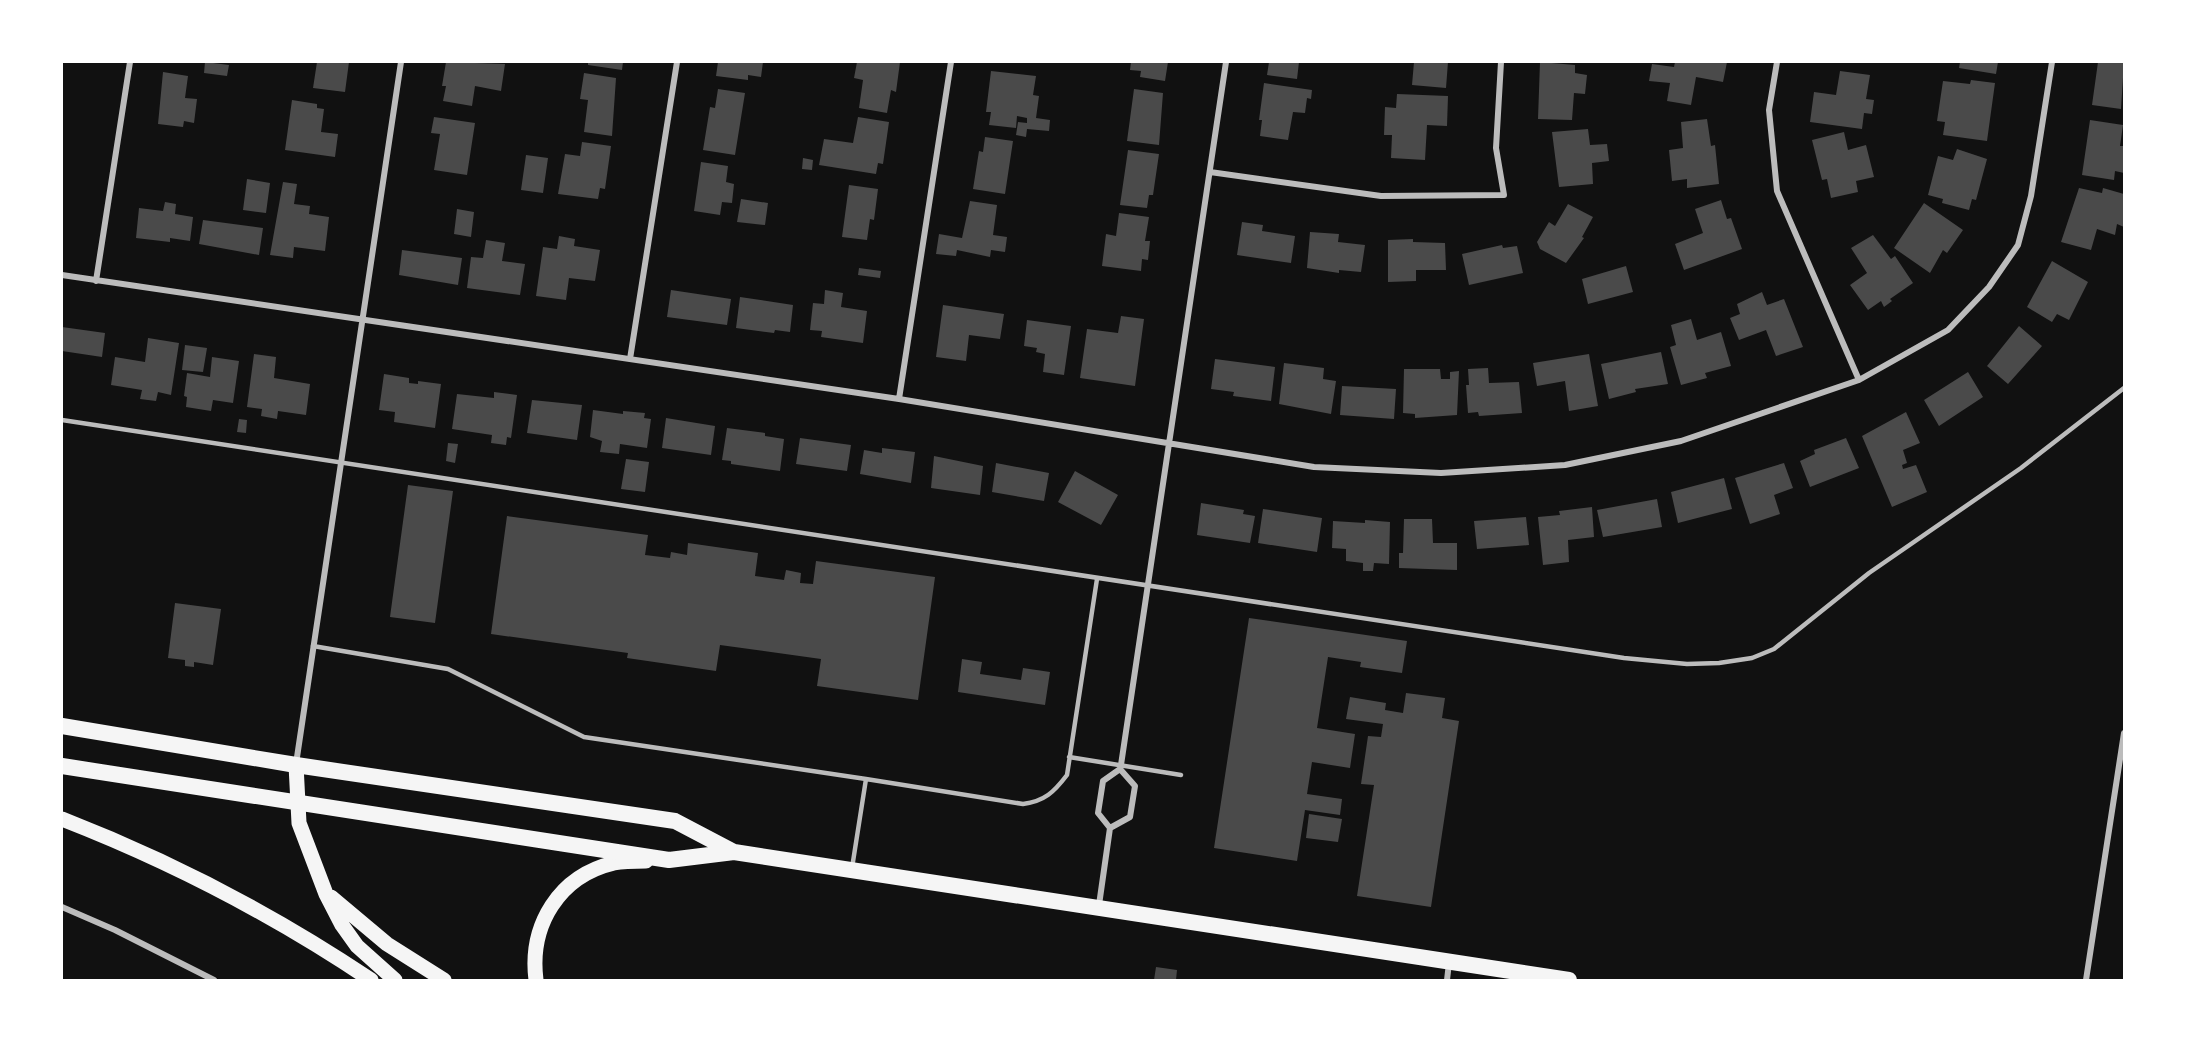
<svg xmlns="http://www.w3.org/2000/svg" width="2186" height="1042" font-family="Lato,sans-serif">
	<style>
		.building { fill: #4a4a4a }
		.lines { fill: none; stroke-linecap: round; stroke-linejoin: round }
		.service { stroke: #bcbcbc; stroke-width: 4.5 }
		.minor { stroke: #bcbcbc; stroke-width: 6 }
		.primary { stroke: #f5f5f5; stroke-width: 15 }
		.trunk { stroke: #f5f5f5; stroke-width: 16 }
	</style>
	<rect width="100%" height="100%" fill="#111"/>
	<path class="building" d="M205 62 229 65 227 76 204 73Z
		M317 62H349L345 92 313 88Z
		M446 62 505 64 501 91 475 86 472 106 443 101 446 86H442Z
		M588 62H623L622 70 588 65Z
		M718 62H763L761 77 748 75V80L716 76Z
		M857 62H900L896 92 891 90 887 113 859 108 863 80 854 78Z
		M1131 62H1168L1165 81 1140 77 1141 71 1130 70Z
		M1269 62H1299L1297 79 1267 75Z
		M1414 62H1448L1446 88 1412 85Z
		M1540 62 1575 65V73L1587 75 1585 94 1574 93 1572 120 1538 119Z
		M1675 62H1727L1723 82 1696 77 1691 105 1667 101 1670 83 1649 81 1652 64 1674 67Z
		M1960 62H1998L1996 74 1959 68Z
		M2098 62H2124L2121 109 2092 105Z
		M991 71 1036 76 1033 95 1039 96 1036 118 1050 120 1049 131 1027 129 1026 137 1016 135 1018 122 1027 123V118L1017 116 1016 128 989 125 991 112H986Z
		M1840 71 1870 75 1866 99 1874 100 1872 114 1864 113 1862 129 1810 122 1814 92 1836 95Z
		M163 72 188 76 185 98 197 99 194 123 184 121 183 127 158 124Z
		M584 73 616 78 612 136 584 132 588 100 580 99Z
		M1971 80 1995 83 1987 141 1943 135 1945 122 1937 121 1943 81 1970 84Z
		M1264 83 1312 90 1311 99 1307 98 1305 113 1293 112 1288 140 1260 136 1262 120H1259Z
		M718 89 745 93 735 155 703 150 710 107 715 108Z
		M1134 89 1163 93 1159 145 1127 141Z
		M1397 94 1448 96 1447 126 1427 125 1425 160 1391 158 1392 135H1384L1385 107 1396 108Z
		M292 100 317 104V108L324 109 321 132 338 134 335 157 285 150Z
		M434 117 475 123 467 175 434 170 440 134 431 133Z
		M858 117 889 122 883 164 878 163 876 174 819 165 824 139 853 143Z
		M1707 119 1711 146 1715 145 1719 184 1687 188V179L1672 181 1669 150 1683 148 1681 122Z
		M2090 120 2123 125 2120 146H2124V173L2115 171 2114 180 2082 175Z
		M1588 129 1590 145 1607 144 1609 161 1592 163 1593 184 1559 187 1552 132Z
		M1844 132 1848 150 1866 145 1874 177 1856 181 1858 192 1831 198 1827 179 1822 180 1812 140Z
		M985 137 1013 141 1005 194 973 189 979 151 983 152Z
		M582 142 611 146 605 189 600 188 598 199 558 194 565 154 580 156Z
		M1957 149 1987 159 1976 200 1972 199 1969 210 1942 203 1943 199 1928 195 1938 156 1953 160Z
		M1128 150 1159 154 1153 195H1149L1147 208 1120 205Z
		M526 155 548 158 543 193 521 190Z
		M803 158 813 160 812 170 802 169Z
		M701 162 728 166 726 182 734 184 732 203 722 202 720 215 694 211Z
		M247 179 270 183 266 213 243 210Z
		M283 182 297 184 294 204 310 206 309 214 329 217 325 251 294 247 293 258 270 255Z
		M849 185 878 189 874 220 870 219 867 240 842 237Z
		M2079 188 2102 193 2103 188 2124 194V227L2117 224 2115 235 2097 229 2091 250 2061 242Z
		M741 199 768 203 765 225 737 222Z
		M1721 200 1727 219 1731 218 1742 249 1684 270 1675 244 1703 233 1695 209Z
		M970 201 997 205 993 235 1007 237 1005 252 991 250 990 257 957 250 956 256 936 254 939 234 962 238Z
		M165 202 176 204 175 214 193 217 190 241 170 238V242L136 238 139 208 163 211Z
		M1924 203 1963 230 1947 253 1943 250 1930 273 1894 248Z
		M1568 204 1593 217 1582 237 1584 238 1566 263 1540 249 1537 242 1549 222 1555 226Z
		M457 209 474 212 471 237 454 234Z
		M1119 213 1149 217 1145 241H1150L1148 260 1142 259 1141 271 1102 266 1106 234 1116 236Z
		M203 220 263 228 259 255 199 244Z
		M1242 222 1263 225 1262 231 1295 236 1291 263 1237 255Z
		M1310 232 1339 234 1338 242 1365 245 1361 272 1339 270V273L1307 268Z
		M1873 235 1891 259 1895 256 1913 283 1890 299 1892 301 1884 307 1881 301 1868 310 1850 285 1867 273 1851 248Z
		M559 236 575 239 574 246 600 250 595 281 569 278 566 300 536 296 543 247 557 249Z
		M1413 239V242L1445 243 1446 270H1416V281L1388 282V240Z
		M486 240 505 243 502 261 525 264 520 295 467 288 471 257 483 258Z
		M1502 245 1503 248 1517 246 1523 273 1469 285 1462 254Z
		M402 250 462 258 458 285 399 275Z
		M2052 261 2088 282 2069 320 2057 314 2052 322 2027 307Z
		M1626 266 1633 292 1588 304 1582 279Z
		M859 268 881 271 880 278 858 275Z
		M671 290 731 299 727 325 667 317Z
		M825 290 843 293 841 307 867 311 863 343 821 337 822 331 810 330 813 303 824 304Z
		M1762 292 1767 305 1784 299 1803 347 1776 356 1766 330 1739 340 1730 318 1740 314 1737 304Z
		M740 297 793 305 790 332 775 330 774 333 736 328Z
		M943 305 1004 314 1000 339 969 335 966 361 936 357Z
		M1121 316 1144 319 1135 386 1080 378 1087 329 1118 333Z
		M1691 319 1697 340 1721 332 1731 366 1705 373 1707 378 1681 385 1670 347 1676 345 1671 325Z
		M1027 320 1071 326 1064 375 1043 372 1045 354 1036 352 1037 348 1024 346Z
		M2019 326 2042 346 2008 384 1987 366Z
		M62 327 105 333 102 357 62 351Z
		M148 338 179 343 171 395 158 392 156 401 140 399 142 390 111 385 115 357 145 362Z
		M185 345 207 348 203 372 182 370Z
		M1661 352 1668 384 1635 389 1636 392 1609 399 1601 364Z
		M254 354 276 357 274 378 310 384 306 415 278 411 277 419 261 416 262 409 247 407Z
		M1589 354 1598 406 1569 411 1565 381 1537 386 1533 363Z
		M212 357 239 361 233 403 213 400 211 411 186 407 187 397 184 396 187 373 210 377Z
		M1215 359 1275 367 1271 401 1233 396 1234 392 1211 389Z
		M1284 363 1324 368 1323 379 1336 381 1331 414 1279 404Z
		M1488 368 1489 383 1519 382 1522 413 1479 416 1478 412 1468 413 1466 385H1469L1468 369Z
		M1404 369H1440L1441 379H1450V372L1459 371 1457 415 1415 418V414L1403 413Z
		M1968 372 1983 397 1939 426 1924 400Z
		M384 374 409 378V383L418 384V381L441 384 435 428 394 422 395 412 379 410Z
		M1342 386 1396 389 1394 419 1340 415Z
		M494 392 517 395 511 438 507 437 506 445 491 443 492 435 452 429 457 394 494 398Z
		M532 400 582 405 577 440 527 433Z
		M593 410 623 414V411L645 413 644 418 651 419 647 448 620 444 619 454 600 452 602 441 590 437Z
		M1906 412 1920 443 1903 450 1907 463 1902 465 1903 469 1916 465 1927 492 1892 507 1862 436Z
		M666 418 715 426 711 455 662 448Z
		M239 419 247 420 246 433 237 432Z
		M727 428 765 433V436L784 439 780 471 731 464V461L722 460Z
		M800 438 851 445 847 471 796 464Z
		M1846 438 1859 468 1810 487 1800 461 1815 454 1814 450Z
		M448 443 458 444 455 463 446 461Z
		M882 448 915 452 911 483 860 474 864 450 882 453Z
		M934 456 983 466 980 495 931 488Z
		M626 459 649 462 645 492 621 489Z
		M996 463 1049 473 1044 501 992 492Z
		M1784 463 1793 488 1774 495 1780 514 1750 524 1735 478Z
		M1075 471 1118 495 1101 525 1058 502Z
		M1724 478 1732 509 1678 523 1671 492Z
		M408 485 453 491 435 623 390 617Z
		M1657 499 1662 527 1603 537 1597 510Z
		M1201 503 1244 510 1243 514 1255 516 1250 543 1197 535Z
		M1592 507 1594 537 1568 540 1569 562 1543 565 1538 517 1560 515 1559 511Z
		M1263 509 1322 518 1317 552 1258 543Z
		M507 516 648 535 645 555 670 558 671 552 687 555 688 543 758 553 755 576 784 580 786 570 801 573 800 583 813 584 816 561 935 577 918 700 817 686 821 659 720 645 716 671 627 658 628 653 491 634Z
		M1526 517 1529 545 1477 549 1474 521Z
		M1404 519H1432L1433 543H1457V570L1399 568V553H1403Z
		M1365 520 1390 522 1389 564 1374 563 1373 571H1363V563L1346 561V549L1332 548 1333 521 1365 523Z
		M175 603 221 609 213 665 194 662V667L185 666V660L168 658Z
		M1249 618 1407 641 1402 673 1360 667 1361 662 1328 657 1317 728 1355 734 1350 768 1312 762 1307 794 1342 799 1340 815 1305 810 1297 861 1214 848Z
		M962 659 982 662 980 674 1021 680 1023 668 1050 672 1045 705 958 692Z
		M1406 693 1445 698 1442 718 1459 721 1431 907 1357 896 1374 785 1361 784 1368 736 1381 737 1383 724 1346 719 1350 697 1386 703 1385 710 1403 713Z
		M1309 814 1342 819 1338 842 1306 838Z
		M1156 967 1177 970 1176 980H1154Z"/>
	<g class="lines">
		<path class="service" d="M62 420 1624 658 1687 664 1719 663 1752 658 1774 649 1869 573 2021 468 2124 388
			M313 646 448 669 584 737 866 779 852 868
			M1069 757 1181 775
			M866 779 1023 804C1045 801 1054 792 1067 775L1097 579"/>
		<path class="minor" d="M1777 62 1769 110 1777 191 1859 380
			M1210 172 1381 196 1504 195 1496 148 1501 62
			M62 275 899 399 1314 467 1441 473 1565 465 1681 441 1859 380 1948 330 1989 287 2018 245 2031 196 2052 62
			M96 281 130 62
			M630 359 677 62
			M899 399 951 62
			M296 764 401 62
			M1110 828 1130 817 1135 786 1120 769
			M1099 905 1110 828 1098 813 1103 781 1120 769 1121 765 1226 62
			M62 907 115 930 214 980
			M1447 980 1449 963
			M2086 980 2124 733"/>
		<path class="primary" d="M296 765 299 823 326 894 342 925 357 946 395 980
			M62 819C170 861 274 915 371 980
			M331 897 387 944 444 980
			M536 980C529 925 559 876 614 863 624 861 636 861 646 861"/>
		<path class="trunk" d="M62 726 296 765 675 821 734 852
			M62 766 669 860 734 852 1569 980"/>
	</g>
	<rect width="2186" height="1042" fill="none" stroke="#ffffff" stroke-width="126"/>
</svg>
